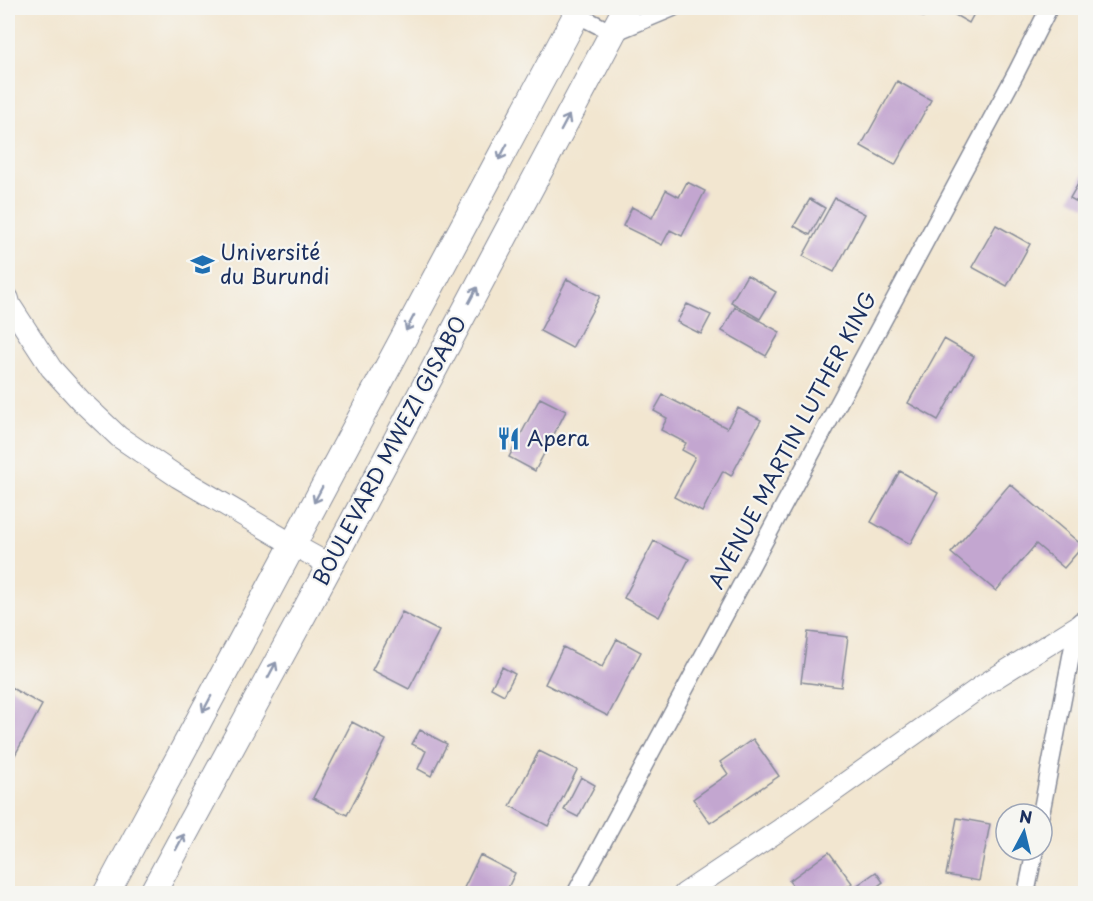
<svg xmlns="http://www.w3.org/2000/svg" width="1093" height="901" font-family="'Playpen Sans',sans-serif">
	<style>
		.building { fill: #c3a6d0 }
		.lines { fill: none; stroke-linecap: round; stroke-linejoin: round }
		.minor-casing { stroke: #868a97; stroke-width: 19 }
		.tertiary-casing { stroke: #868a97; stroke-width: 23 }
		.primary-casing { stroke: #868a97; stroke-width: 28 }
		.minor { stroke: #fff; stroke-width: 16 }
		.tertiary { stroke: #fff; stroke-width: 21 }
		.primary { stroke: #fff; stroke-width: 26 }
		.oneway { stroke: #8d97ae }
		.labels { text-anchor: middle; stroke-width: 4.5; stroke-linejoin: round; paint-order: stroke }
		.poi-label { font-size: 21px; fill: #1b2f5e; stroke: #f6f6f2; text-anchor: start }
		.street-label { font-size: 21px; fill: #1b2f5e; stroke: #f6f6f2 }
	</style>
	<rect width="100%" height="100%" fill="#f6f6f2"/>
	<filter id="ink" filterUnits="userSpaceOnUse"><feTurbulence type="fractalNoise" baseFrequency=".0167" numOctaves="2"/><feDisplacementMap in="SourceGraphic" scale="12" xChannelSelector="R" yChannelSelector="G"/><feConvolveMatrix kernelMatrix="1 2 1 2 8 2 1 2 1" color-interpolation-filters="sRGB"/></filter>
	<filter id="wash" filterUnits="userSpaceOnUse"><feTurbulence type="fractalNoise" baseFrequency=".008" numOctaves="4" result="noise"/><feDisplacementMap in="SourceGraphic" scale="24" xChannelSelector="R" yChannelSelector="G"/><feGaussianBlur stdDeviation="1.35" result="paint"/><feColorMatrix in="noise" values="0 0 0 0 0 0 0 0 0 0 0 0 0 0 0 0 0 1.4 0 .05"/><feComposite in="paint" operator="in"/></filter>
	<g filter="url(#wash)">
		<rect width="100%" height="100%" fill="#f2e6d0"/>
		<g id="blocks">
			<path class="building" d="M904 8H928L923 17Z
				M959 8H977L969 23 955 15Z
				M897 81 931 100 895 165 861 146Z
				M1086 170V207L1070 198Z
				M687 182 705 191 682 236 670 230 662 245 623 226 632 207 652 218 666 190 679 197Z
				M835 198 865 214 834 272 803 256Z
				M810 199 825 208 810 235 794 226Z
				M996 225 1030 244 1007 286 972 267Z
				M747 275 776 292 760 319 731 302Z
				M567 279 600 296 572 348 540 331Z
				M687 304 711 315 701 334 677 322Z
				M735 307 780 332 766 356 722 331Z
				M944 339 974 356 938 420 908 403Z
				M663 395 727 428 738 408 761 420 731 476 723 471 702 512 674 497 695 457 682 450 686 443 661 430 667 418 654 411Z
				M540 398 566 411 535 471 509 457Z
				M900 471 938 493 910 544 871 522Z
				M1010 484 1083 546 1064 568 1036 544 996 591 951 553Z
				M654 541 689 559 659 617 624 598Z
				M402 612 439 631 409 689 372 670Z
				M808 632 848 637 841 687 801 682Z
				M617 639 641 652 608 716 545 684 563 647 602 667Z
				M502 667 515 674 504 695 491 688Z
				M8 686 42 705 15 755 8 751Z
				M352 722 386 740 347 815 313 798Z
				M420 730 447 744 431 776 418 769 426 751 412 744Z
				M753 739 779 776 710 823 693 799 728 774 720 762Z
				M539 751 577 770 548 826 510 806Z
				M581 777 595 785 578 817 564 810Z
				M957 818 990 824 979 881 946 875Z
				M829 852 852 883 837 894H799L789 881Z
				M480 855 515 873 505 894H461Z
				M876 872 883 882 867 894H845Z"/>
		</g>
	</g>
	<g filter="url(#ink)">
		<use href="#blocks" fill-opacity="0" stroke="#868a97" stroke-width="1.5"/>
		<g class="lines">
			<defs>
				<path id="minor" d="M576 14 613 33 673 8
					M1041 814 1077 625 1080 621
					M575 894 1016 73 1049 8
					M1026 894 1035 850"/>
				<path id="tertiary" d="M8 298 10 305 51 368 81 401 119 437 178 477 292 544 330 565
					M684 894 778 831 982 686 1086 621"/>
				<path id="primary" d="M106 894 580 8
					M152 894 330 565 626 8"/>
			</defs>
			<use href="#minor" class="minor-casing"/>
			<use href="#tertiary" class="tertiary-casing"/>
			<use href="#primary" class="primary-casing"/>
			<use href="#minor" class="minor"/>
			<use href="#tertiary" class="tertiary"/>
			<use href="#primary" class="primary"/>
		</g>
		<defs><path id="oneway-shaft" d="M-6 0H5M1.5-3L5.5 0L1.5 3" fill="none" stroke-width="1.6" stroke-linecap="round" stroke-linejoin="round" transform="scale(1.5)"/></defs>
		<g class="oneway">
			<use href="#oneway-shaft" transform="translate(565 123) rotate(-62)"/>
			<use href="#oneway-shaft" transform="translate(503 152) rotate(118)"/>
			<use href="#oneway-shaft" transform="translate(473 295) rotate(-62)"/>
			<use href="#oneway-shaft" transform="translate(410 323) rotate(118)"/>
			<use href="#oneway-shaft" transform="translate(318 495) rotate(118)"/>
			<use href="#oneway-shaft" transform="translate(272 670) rotate(-62)"/>
			<use href="#oneway-shaft" transform="translate(207 704) rotate(118)"/>
			<use href="#oneway-shaft" transform="translate(180 842) rotate(-62)"/>
		</g>
	</g>
	<defs>
		<symbol id="university-bare" viewBox="-9 -9 18 18"><path d="M0-5L7-2L0 1L-7-2ZM-4 1L0 2.5L4 1V4Q0 6-4 4Z" fill="#1f6fb2" stroke="#f6f6f2" stroke-width="2.5" paint-order="stroke"/></symbol>
		<symbol id="restaurant-bare" viewBox="-9 -9 18 18"><path d="M-5-6h1v4h1v-4h1v4h1v-4h1v5L-1.5 .5V6h-2V.5L-5-1ZM5-6V6H3V1.5H1.5Q1.5-4 5-6Z" fill="#1f6fb2" stroke="#f6f6f2" stroke-width="2.5" paint-order="stroke"/></symbol>
	</defs>
	<g fill-rule="evenodd">
		<use href="#university-bare" x="186" y="248" width="33" height="33"/>
		<use href="#restaurant-bare" x="492" y="422" width="33" height="33"/>
	</g>
	<g class="labels">
		<g class="poi-label">
			<text x="220" y="260">Université<tspan x="220" dy="24">du Burundi</tspan></text>
			<text x="527" y="446">Apera</text>
		</g>
		<g class="street-label">
			<text transform="translate(793 440) rotate(-62)" y="7">AVENUE MARTIN LUTHER KING</text>
			<text transform="translate(390 451) rotate(-62)" y="7">BOULEVARD MWEZI GISABO</text>
		</g>
	</g>
	<rect width="1093" height="901" fill="none" stroke="#f6f6f2" stroke-width="30"/>
	<g transform="translate(1024 832) rotate(7)"><circle r="28" fill="#f6f6f2" stroke="#9ea6b7" stroke-width="1.5"/>
	<path d="M0-4.5L10 22L0 15L-10 22Z" fill="#1f6fb2"/>
	<text y="-9" font-size="16" font-weight="bold" text-anchor="middle" fill="#1b2f5e">N</text>
	</g>
</svg>
